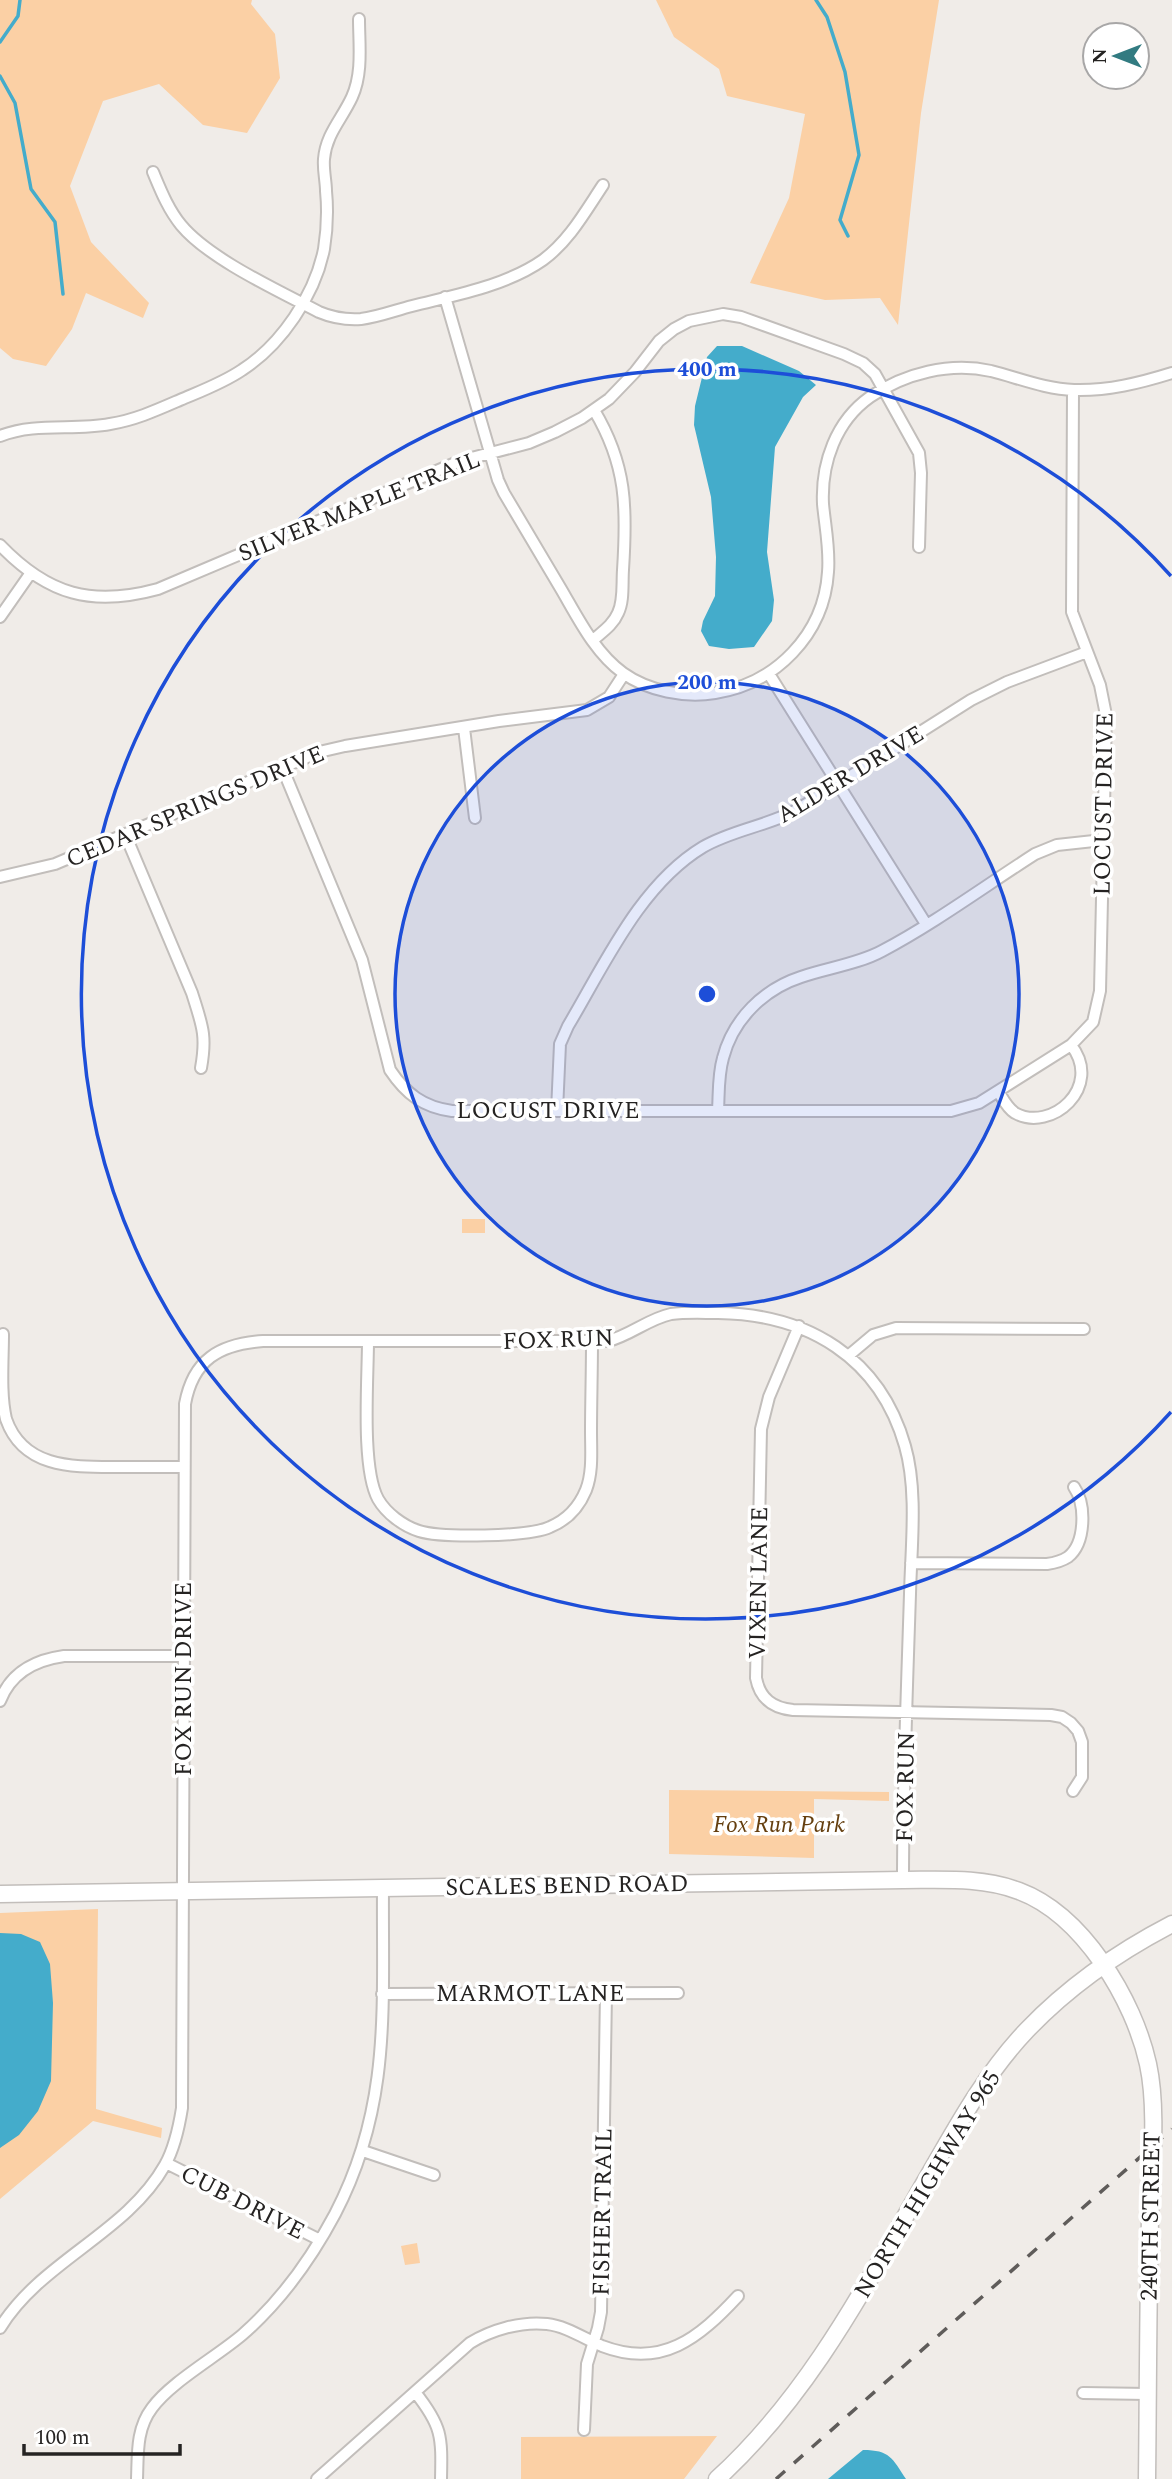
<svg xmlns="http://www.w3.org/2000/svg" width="1172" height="2479" font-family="Spectral,serif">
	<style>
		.green { fill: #fbd0a5 }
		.water { fill: #44accb }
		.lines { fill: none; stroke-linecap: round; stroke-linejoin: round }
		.stream { stroke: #44accb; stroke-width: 3.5 }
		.street-casing { stroke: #c2bebb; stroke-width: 14 }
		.secondary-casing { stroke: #c2bebb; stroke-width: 19 }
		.street { stroke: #fff; stroke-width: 10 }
		.secondary { stroke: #fff; stroke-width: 16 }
		.rail { stroke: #5f5c5a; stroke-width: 3.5; stroke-dasharray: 12 12; stroke-linecap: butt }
		.ring { fill: none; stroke: #1d4ed8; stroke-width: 3.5 }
		.labels { text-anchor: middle; stroke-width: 7; stroke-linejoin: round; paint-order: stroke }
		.street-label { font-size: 24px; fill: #252322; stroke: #fff }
		.park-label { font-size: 24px; font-style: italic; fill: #653f0f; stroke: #fff }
		.centre { fill: #1d4ed8; stroke: #fff; stroke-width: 3.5 }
		.ring-label { font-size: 21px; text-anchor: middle; font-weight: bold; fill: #1d4ed8; stroke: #fff; stroke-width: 7; stroke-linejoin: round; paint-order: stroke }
	</style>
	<rect width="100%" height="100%" fill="#f0ece8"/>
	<path class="green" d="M0 0H252L251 4 275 34 280 78 247 133 203 125 159 84 103 101 70 186 91 242 149 303 143 318 86 293 72 329 46 366 13 359 0 348Z
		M656 0H939L921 113 898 325 880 298 825 300 750 283 789 198 805 114 727 96 719 69 674 37Z
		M462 1219H485V1233H462Z
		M669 1790 889 1792V1801L814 1799V1858L669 1854Z
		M98 1909 96 2109 162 2128 161 2138 93 2121 0 2199V1913Z
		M417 2243 420 2263 405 2265 401 2246Z
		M717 2436 684 2479H521V2437Z"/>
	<path class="water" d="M717 346H742L799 371 816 385 803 397 775 447 767 552 774 600 772 621 754 647 729 649 709 646 701 631 703 621 715 596 716 557 711 497 694 425 695 406 707 357Z
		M0 1933 21 1934 40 1942 50 1964 53 2003 51 2081 38 2111 19 2135 0 2148Z
		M863 2450C890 2450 892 2458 906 2479H828Z"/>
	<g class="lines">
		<path class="stream" d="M816 0 827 17 845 72 859 155 840 220 848 236
			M0 42 18 16 20 0
			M0 76 15 103 31 189 55 222 63 294"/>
		<defs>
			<path id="street" d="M153 172C161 191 168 209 181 225 209 259 279 291 319 312 333 318 345 320 361 319 378 317 396 310 412 306 455 295 506 286 543 260 569 241 585 212 603 185
				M445 297 498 480 504 493C523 525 542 557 561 589 578 618 595 653 623 673 648 691 685 698 715 693 775 684 824 635 828 572 830 549 825 526 823 504 821 463 836 421 870 397 905 373 950 362 991 371 1019 378 1045 389 1074 390 1108 391 1140 383 1172 373
				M0 436C36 422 73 431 110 424 135 420 157 410 180 400 201 391 223 383 242 370 281 345 315 295 324 249 327 230 328 211 326 191 326 181 323 170 324 159 326 134 342 119 352 97 363 73 359 44 359 19
				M0 545C48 595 92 607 158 589L460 461 529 443 555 432 582 418 609 399 635 372 659 341 674 329 689 321 723 314 741 317 844 354 863 363 875 374 919 453 921 473 919 547
				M0 617 30 574
				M593 640C602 632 613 625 618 613 624 601 622 584 623 570 627 508 627 465 594 410
				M769 674 926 924
				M464 728 475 818
				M282 767 362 960 390 1070C406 1094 423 1107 452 1111H951L979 1103 1071 1045 1093 1022 1100 991 1106 715 1100 685 1072 612 1073 390
				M125 834 192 993C202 1025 207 1035 201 1068
				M0 877 55 864 319 752 345 746 499 721 587 710 609 697 624 674
				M998 1091C1003 1099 1007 1108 1015 1113 1051 1133 1104 1087 1071 1045
				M557 1111 560 1044 568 1026C605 964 640 885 703 847 732 830 767 826 797 810L971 700 1007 682 1087 652
				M718 1111C719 1093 718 1075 723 1058 733 1019 764 989 801 977 827 968 858 964 882 951 935 923 985 886 1035 854L1057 845 1103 840
				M799 1326 769 1397 761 1429 756 1678C760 1699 773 1708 793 1710L1051 1715 1062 1717 1071 1723 1078 1731 1082 1742V1777L1073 1791
				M3 1334C3 1361 0 1393 6 1419 23 1468 72 1467 115 1467 138 1467 161 1467 184 1467
				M368 1341C368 1379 361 1468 378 1499 386 1513 403 1526 419 1531 441 1538 529 1537 550 1527 567 1520 579 1507 586 1490 593 1472 591 1451 591 1432 591 1402 592 1372 592 1342
				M848 1356 873 1335 896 1328 1084 1329
				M911 1563 1047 1564C1054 1563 1062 1561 1068 1557 1086 1543 1086 1504 1074 1487
				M0 1701C11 1672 35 1660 64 1656H183
				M382 1994 678 1993
				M363 2151 434 2175
				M166 2163 320 2240
				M0 2328C42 2260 126 2234 165 2165 175 2147 179 2127 182 2108L185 1404C193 1360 219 1344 263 1341H608C631 1335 648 1319 671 1314 686 1312 703 1313 718 1313 808 1314 880 1358 905 1446 918 1491 911 1548 910 1594 907 1689 903 1784 903 1880
				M415 2392C442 2426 442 2436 441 2479
				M1083 2393 1148 2394
				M584 2430 587 2364 598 2328 601 2312 606 1993
				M137 2479C138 2454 136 2429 152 2408 171 2382 216 2357 242 2335 281 2301 311 2259 335 2214 392 2105 382 2006 383 1888
				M317 2479 470 2343C491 2330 521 2321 547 2324 566 2326 585 2339 602 2346 662 2369 699 2338 738 2296"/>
			<path id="secondary" d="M0 1894 903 1880C942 1880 982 1877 1019 1891 1083 1915 1134 2000 1148 2064 1158 2110 1151 2171 1150 2218 1148 2305 1148 2392 1147 2479
				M717 2479C810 2394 864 2288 926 2180 956 2128 985 2074 1027 2030 1069 1986 1118 1952 1172 1924"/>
		</defs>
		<use href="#street" class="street-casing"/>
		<use href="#secondary" class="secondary-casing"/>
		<use href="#street" class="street"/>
		<use href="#secondary" class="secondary"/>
		<path class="rail" d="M776 2479 1172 2129"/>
	</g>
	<circle cx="707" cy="994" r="312" fill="#1d4ed8" fill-opacity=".12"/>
	<g class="ring">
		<circle cx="707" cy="994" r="312"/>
		<path d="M1171 1412A625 625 0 1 1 1171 576"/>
	</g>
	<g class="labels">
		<g class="street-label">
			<text transform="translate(359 506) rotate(-22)" y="8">SILVER MAPLE TRAIL</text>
			<text transform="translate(850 774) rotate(-31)" y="8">ALDER DRIVE</text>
			<text transform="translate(1103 804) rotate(-89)" y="8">LOCUST DRIVE</text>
			<text transform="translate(195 806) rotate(-23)" y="8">CEDAR SPRINGS DRIVE</text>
			<text x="548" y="1118">LOCUST DRIVE</text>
			<text transform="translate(558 1339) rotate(-2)" y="8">FOX RUN</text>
			<text transform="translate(758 1583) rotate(-89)" y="8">VIXEN LANE</text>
			<text transform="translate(183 1679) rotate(-90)" y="8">FOX RUN DRIVE</text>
			<text transform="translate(905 1787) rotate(-89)" y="8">FOX RUN</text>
			<text transform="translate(567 1885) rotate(-1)" y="8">SCALES BEND ROAD</text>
			<text x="530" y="2001">MARMOT LANE</text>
			<text transform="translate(927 2184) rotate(-59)" y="8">NORTH HIGHWAY 965</text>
			<text transform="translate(243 2202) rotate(27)" y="8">CUB DRIVE</text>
			<text transform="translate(602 2212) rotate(-89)" y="8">FISHER TRAIL</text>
			<text transform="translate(1150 2216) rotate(-89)" y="8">240TH STREET</text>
		</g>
		<g class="park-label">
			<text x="779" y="1832">Fox Run Park</text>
		</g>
	</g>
	<circle cx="707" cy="994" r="10" class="centre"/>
	<g class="ring-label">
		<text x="707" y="376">400 m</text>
		<text x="707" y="689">200 m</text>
	</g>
	<g transform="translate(1116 56) rotate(270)"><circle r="33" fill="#ffffff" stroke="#a8a7a7" stroke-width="2"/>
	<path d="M0-5L12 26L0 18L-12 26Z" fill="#327b81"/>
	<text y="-10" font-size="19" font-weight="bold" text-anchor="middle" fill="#252322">N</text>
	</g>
	<path d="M24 2444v10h156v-10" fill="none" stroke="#252322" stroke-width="3.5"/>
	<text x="35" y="2444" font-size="21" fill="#252322" stroke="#ffffff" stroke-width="5" paint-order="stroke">100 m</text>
</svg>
